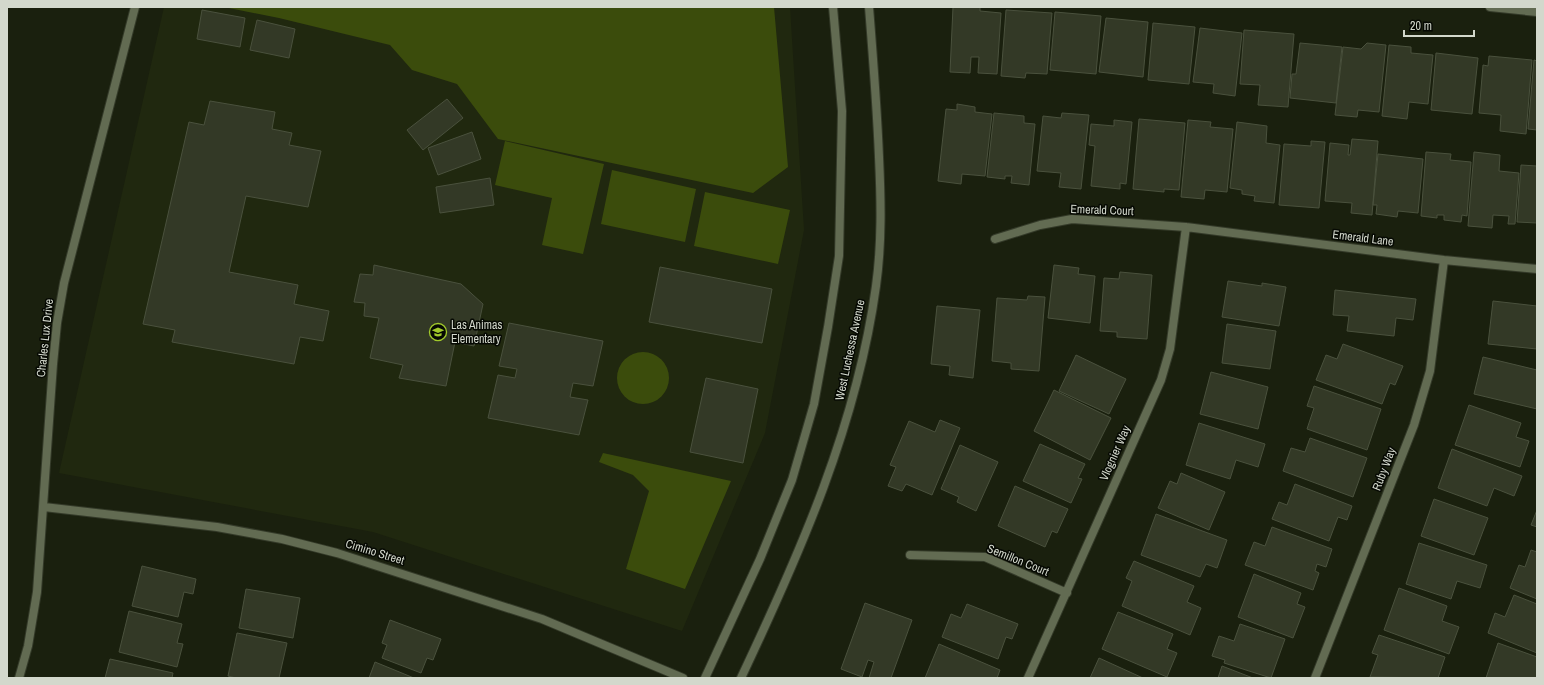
<svg xmlns="http://www.w3.org/2000/svg" width="1544" height="685" font-family="'Archivo Narrow',sans-serif">
	<rect width="100%" height="100%" fill="#1a200e"/>
	<!-- built -->
	<path fill="#20280f" d="M164 7H790L804 230 765 433 682 631 373 532 59 473Z"/>
	<!-- green -->
	<path fill="#3b4c0c" d="M224 7H774L788 167 753 193 498 139 457 84 412 70 390 45 279 18Z
		M505 141 604 164 583 254 542 245 552 198 495 185Z
		M612 170 696 189 685 242 601 224Z
		M705 192 790 210 778 264 694 246Z
		M617 378a26 26 0 1 1 52 0a26 26 0 1 1-52 0Z
		M603 453 731 481 685 589 626 569 649 491 633 475 599 462Z"/>
	<!-- building -->
	<path fill="#333926" stroke="#4a513d" d="M953 7H980V11L1001 13 997 74 978 73 979 57H971L970 73 950 72Z
		M202 10 245 18 240 47 197 39Z
		M1006 10 1052 13 1047 74 1026 73 1025 78 1001 76Z
		M1055 12 1101 16 1096 74 1050 70Z
		M1106 18 1148 22 1143 77 1099 72Z
		M257 20 295 29 289 58 250 50Z
		M1153 23 1195 27 1189 84 1148 80Z
		M1200 28 1242 33 1235 96 1213 93 1214 84 1193 82Z
		M1244 30 1294 34 1288 107 1258 105 1260 85 1240 84Z
		M1300 43 1342 47 1336 103 1290 98 1292 74H1296Z
		M1367 43 1386 45 1379 112 1358 110 1357 117 1335 115 1343 47 1361 49Z
		M1389 45 1411 47V53L1433 55 1428 104 1409 102 1407 119 1382 116Z
		M1436 53 1478 58 1472 114 1431 110Z
		M1489 56 1532 60 1526 134 1500 131 1501 115 1479 113 1483 65 1488 66Z
		M1534 60 1537 61V130L1528 129Z
		M447 99 463 118 423 150 407 130Z
		M210 101 275 112 272 129 292 133 289 145 321 151 308 207 246 196 229 272 298 285 294 304 329 311 323 341 300 337 294 364 172 342 175 330 143 324 189 122 204 125Z
		M957 104 975 107V112L992 114 985 176 962 174 961 184 938 181 946 109 957 110Z
		M994 113 1024 116V123L1035 124 1029 185 1011 183 1012 176H1005V179L987 177Z
		M1062 113 1089 115 1081 189 1059 187 1061 173 1037 171 1043 116 1061 118Z
		M1139 119 1185 123 1179 190 1164 189V192L1133 189Z
		M1114 120 1132 122 1126 184 1120 183V189L1091 186 1095 146 1089 145 1091 124 1114 126Z
		M1188 120 1211 122 1210 127 1233 129 1227 192 1205 190 1204 199 1181 197Z
		M1237 122 1267 126 1266 143 1280 145 1274 203 1254 201 1255 196 1242 194V190L1230 188Z
		M472 132 481 159 438 175 428 148Z
		M1352 139 1378 141 1372 215 1351 213 1352 203 1325 201 1330 143 1349 145 1348 155H1350Z
		M1311 141 1325 142 1319 208 1279 205 1284 144 1311 146Z
		M1426 152 1451 154 1450 160 1471 162 1467 216 1462 215 1461 222 1444 220V215H1437V218L1421 216Z
		M1474 152 1500 155 1499 171 1519 173 1515 224H1508L1509 216 1493 215 1492 228 1468 226Z
		M1378 154 1423 159 1418 213 1398 211 1397 217 1376 214 1377 205H1373Z
		M1521 165 1537 166V223L1517 222Z
		M490 178 494 205 440 213 436 187Z
		M374 265 461 284 483 304 474 346 455 342 446 386 399 378 403 365 370 358 379 318 364 316 365 303 354 302 360 274 373 275Z
		M1054 265 1079 268 1078 274 1095 276 1090 323 1048 318Z
		M660 267 772 289 762 343 649 322Z
		M1120 272 1152 275 1147 339 1117 337V332L1100 331 1104 278 1119 279Z
		M1228 281 1262 286V283L1286 287 1279 326 1222 317Z
		M1335 290 1416 299 1413 320 1396 318 1394 336 1347 331 1349 316 1333 315Z
		M1028 296 1045 297 1039 371 1011 369V363L992 361 997 298 1027 300Z
		M1493 301 1537 306V349L1488 344Z
		M937 306 980 310 973 378 949 375 950 366 931 364Z
		M509 323 603 341 593 386 573 383 570 397 588 400 579 435 488 418 498 375 515 378 517 369 499 366Z
		M1227 324 1276 331 1270 369 1222 363Z
		M1343 344 1403 366 1395 385 1390 383 1382 404 1316 380 1326 355 1337 359Z
		M1076 355 1126 379 1109 414 1059 391Z
		M1483 357 1537 370V409L1474 394Z
		M1211 372 1268 387 1258 429 1200 414Z
		M706 378 758 389 743 463 690 452Z
		M1314 386 1381 409 1367 450 1307 429 1314 408 1307 406Z
		M1054 390 1111 418 1090 460 1034 431Z
		M1469 405 1521 423 1516 437 1529 441 1520 467 1455 445Z
		M940 420 960 428 932 495 906 484 902 491 888 486 896 467 890 465 909 421 935 432Z
		M1199 423 1265 444 1258 467 1236 460 1230 479 1186 465Z
		M1310 438 1367 458 1353 497 1283 471 1291 448 1305 452Z
		M1040 444 1085 464 1078 478 1082 479 1071 503 1023 481Z
		M960 445 998 462 976 511 957 502 959 497 941 489Z
		M1452 449 1522 476 1514 496 1494 488 1487 506 1438 488Z
		M1181 473 1225 492 1209 530 1158 508 1170 481 1177 484Z
		M1295 484 1352 506 1347 520 1338 517 1329 541 1272 519 1279 502 1287 505Z
		M1015 486 1068 509 1057 533 1052 531 1045 547 998 526Z
		M1434 499 1488 518 1474 555 1421 536Z
		M1537 510V527L1531 525Z
		M1156 514 1227 540 1217 568 1206 564 1200 577 1141 555Z
		M1272 527 1332 549 1326 567 1317 564 1315 571 1319 573 1313 590 1245 565 1254 542 1265 546Z
		M1419 543 1487 565 1480 588 1457 581 1451 599 1406 584Z
		M1531 550 1537 552V599L1510 588 1519 565 1525 567Z
		M1134 561 1194 586 1187 602 1201 608 1190 635 1122 606 1132 581 1126 578Z
		M142 566 196 579 193 594 184 592 178 617 132 606Z
		M1254 574 1301 593 1297 604 1305 607 1293 638 1238 617Z
		M1399 588 1447 606 1442 621 1459 627 1449 654 1384 630Z
		M246 589 300 598 293 638 239 628Z
		M1514 595 1537 604V653L1488 633 1495 613 1505 617Z
		M865 603 912 620 891 678H869L874 662 868 660 862 677 841 669Z
		M967 604 1018 624 1012 639 1006 637 998 659 942 637 951 614 961 618Z
		M129 611 182 624 177 643 183 644 177 667 119 652Z
		M1118 612 1173 634 1167 649 1177 653 1167 677 1102 649Z
		M390 620 441 639 433 660 427 658 421 673 382 658 387 645 382 643Z
		M1240 624 1285 639 1271 678 1224 663 1225 660 1212 656 1219 636 1234 641Z
		M237 633 287 643 279 678H236L228 676Z
		M1379 635 1445 657 1438 678 1370 677 1378 655 1372 653Z
		M1498 643 1537 657V678H1486Z
		M939 644 1000 670 997 678H925Z
		M1099 658 1143 678H1090Z
		M110 659 173 673 172 678H105Z
		M375 662 414 678H369Z
		M1222 666 1253 678H1218Z"/>
	<g fill="none" stroke-linecap="round" stroke-linejoin="round">
		<!-- minor casing -->
		<g stroke="#343a29" stroke-width="10">
			<path id="minor" d="M1490 7 1537 12
				M995 239 1040 225 1072 219 1186 227 1444 260 1537 269
				M44 507 217 527 282 539 337 553 542 619 683 678
				M910 555 985 557 1067 593
				M19 678 28 646 37 592 53 364 57 323 64 283 135 7
				M1028 678 1161 380 1170 349 1186 227
				M1315 678 1414 425 1430 371 1444 260"/>
		</g>
		<!-- tertiary casing -->
		<g stroke="#343a29" stroke-width="10">
			<path id="tertiary" d="M705 678 760 559 792 480 814 404 828 327 839 256 842 111 833 7
				M741 678C800 553 857 425 876 286 882 243 881 200 879 157 877 107 873 57 869 7"/>
		</g>
		<!-- minor -->
		<use href="#minor" stroke="#626b52" stroke-width="8"/>
		<!-- tertiary -->
		<use href="#tertiary" stroke="#626b52" stroke-width="8"/>
	</g>
	<!-- icons -->
	<defs>
		<g id="school-ring" transform="scale(0.9)"><circle r="9.5" fill="#060903" stroke="#a1c92b" stroke-width="1.5"/><path d="M0-5L7-2L0 1L-7-2ZM-4 1L0 2.5L4 1V4Q0 6-4 4Z" fill="#a1c92b"/></g>
	</defs>
	<g fill-rule="evenodd">
		<use href="#school-ring" x="438" y="332"/>
	</g>
	<g text-anchor="middle" stroke-width="3" stroke-linejoin="round" paint-order="stroke">
		<!-- street labels -->
		<g font-size="12" fill="#d3d8cc" stroke="#060903">
			<text transform="translate(1102 210) rotate(2)" y="4">Emerald Court</text>
			<text transform="translate(1363 238) rotate(7)" y="4">Emerald Lane</text>
			<text transform="translate(45 338) rotate(-84)" y="4">Charles Lux Drive</text>
			<text transform="translate(850 350) rotate(-78)" y="4">West Luchessa Avenue</text>
			<text transform="translate(1115 453) rotate(-66)" y="4">Vlognier Way</text>
			<text transform="translate(1384 469) rotate(-69)" y="4">Ruby Way</text>
			<text transform="translate(375 552) rotate(17)" y="4">Cimino Street</text>
			<text transform="translate(1018 560) rotate(22)" y="4">Semillon Court</text>
		</g>
		<!-- poi labels -->
		<g font-size="12" fill="#d3d8cc" stroke="#060903" text-anchor="start">
			<text x="451" y="329">Las Animas<tspan x="451" dy="14">Elementary</tspan></text>
		</g>
	</g>
	<!-- border -->
	<rect width="1544" height="685" fill="none" stroke="#d3d8cc" stroke-width="16"/>
	<!-- scale -->
	<path d="M1404 30v6h70v-6" fill="none" stroke="#d3d8cc" stroke-width="2"/>
	<text x="1410" y="30" font-size="12" fill="#d3d8cc" stroke="#060903" stroke-width="3" paint-order="stroke">20 m</text>
</svg>
